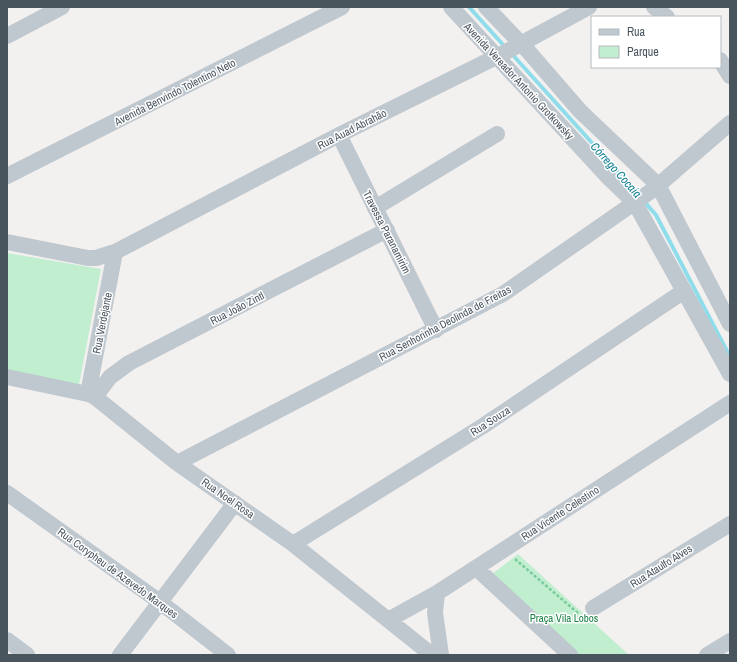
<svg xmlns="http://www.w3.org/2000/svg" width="737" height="662" font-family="'Archivo Narrow',sans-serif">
	<rect width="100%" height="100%" fill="#f3f0f0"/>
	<!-- green -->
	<path fill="#c0eecf" d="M7 253 101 269 78 390 7 374Z
		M518 554 629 655H578L492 574Z"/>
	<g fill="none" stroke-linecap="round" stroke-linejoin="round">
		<!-- stream -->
		<path stroke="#8fddea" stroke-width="4" d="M469 7 506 48
			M511 53 639 195
			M643 200 656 215 730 357"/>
		<!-- path -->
		<path stroke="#79cb9d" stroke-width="2.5" stroke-dasharray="3 2" stroke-linecap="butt" d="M515 559 579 614"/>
		<!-- minor -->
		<path stroke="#bfc8ce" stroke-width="16" d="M451 7 609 178 635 203 730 374
			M486 7 528 51 580 111 658 185 730 324
			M654 7 667 17
			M7 36 62 7
			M720 60 730 76
			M339 135 436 330
			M7 176 342 7
			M375 208 497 134
			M7 242 88 258H96L115 252 339 135 496 57 589 7
			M7 377 88 394 95 397 177 463 293 544 432 655
			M88 394 115 252
			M95 397 110 377 129 363 387 230
			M177 463 503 294 654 189 730 123
			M7 493 160 602 228 655
			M293 544 483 426 684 291
			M476 568 570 655
			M437 593 435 613 441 655
			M593 608 730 524
			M388 620 437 593 730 403
			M7 640 27 655
			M120 655 235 503
			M707 655 730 641"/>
	</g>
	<g text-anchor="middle" stroke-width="3" stroke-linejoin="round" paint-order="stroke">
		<!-- street labels -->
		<g font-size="11" fill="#49555d" stroke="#fff">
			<text transform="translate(519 81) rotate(47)" y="4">Avenida Vereador Antonio Grotkowsky</text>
			<text transform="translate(175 92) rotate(-27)" y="4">Avenida Benvindo Tolentino Neto</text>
			<text transform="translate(352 129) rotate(-27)" y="4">Rua Auad Abrahão</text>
			<text transform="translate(387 232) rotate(63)" y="4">Travessa Paranamirim</text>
			<text transform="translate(237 308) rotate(-27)" y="4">Rua João Zintl</text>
			<text transform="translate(102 323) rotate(-79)" y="4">Rua Verdejante</text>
			<text transform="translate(445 323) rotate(-28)" y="4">Rua Senhorinha Deolinda de Freitas</text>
			<text transform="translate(490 421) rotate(-33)" y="4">Rua Souza</text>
			<text transform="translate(228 498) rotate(35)" y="4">Rua Noel Rosa</text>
			<text transform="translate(560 513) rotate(-33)" y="4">Rua Vicente Celestino</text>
			<text transform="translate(661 566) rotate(-32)" y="4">Rua Ataulfo Alves</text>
			<text transform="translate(118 573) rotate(36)" y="4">Rua Corypheu de Azevedo Marques</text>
		</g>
		<!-- park labels -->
		<g font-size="11" fill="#1a7e45" stroke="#fff">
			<text x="564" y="622">Praça Vila Lobos</text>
		</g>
		<!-- water labels -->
		<g font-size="12" font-style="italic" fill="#107f91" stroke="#fff">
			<text transform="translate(616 170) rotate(48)" y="4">Córrego Cocaia</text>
		</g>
	</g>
	<!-- border -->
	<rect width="737" height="662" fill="none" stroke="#49555d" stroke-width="16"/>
	<!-- legend -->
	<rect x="591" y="16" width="130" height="52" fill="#ffffff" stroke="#b6bbbe"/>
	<rect x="599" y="29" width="20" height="6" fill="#bfc8ce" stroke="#b6bbbe"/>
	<text x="627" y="36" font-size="12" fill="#49555d">Rua</text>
	<rect x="599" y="46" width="20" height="12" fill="#c0eecf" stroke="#b6bbbe"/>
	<text x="627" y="56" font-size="12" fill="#49555d">Parque</text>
</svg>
